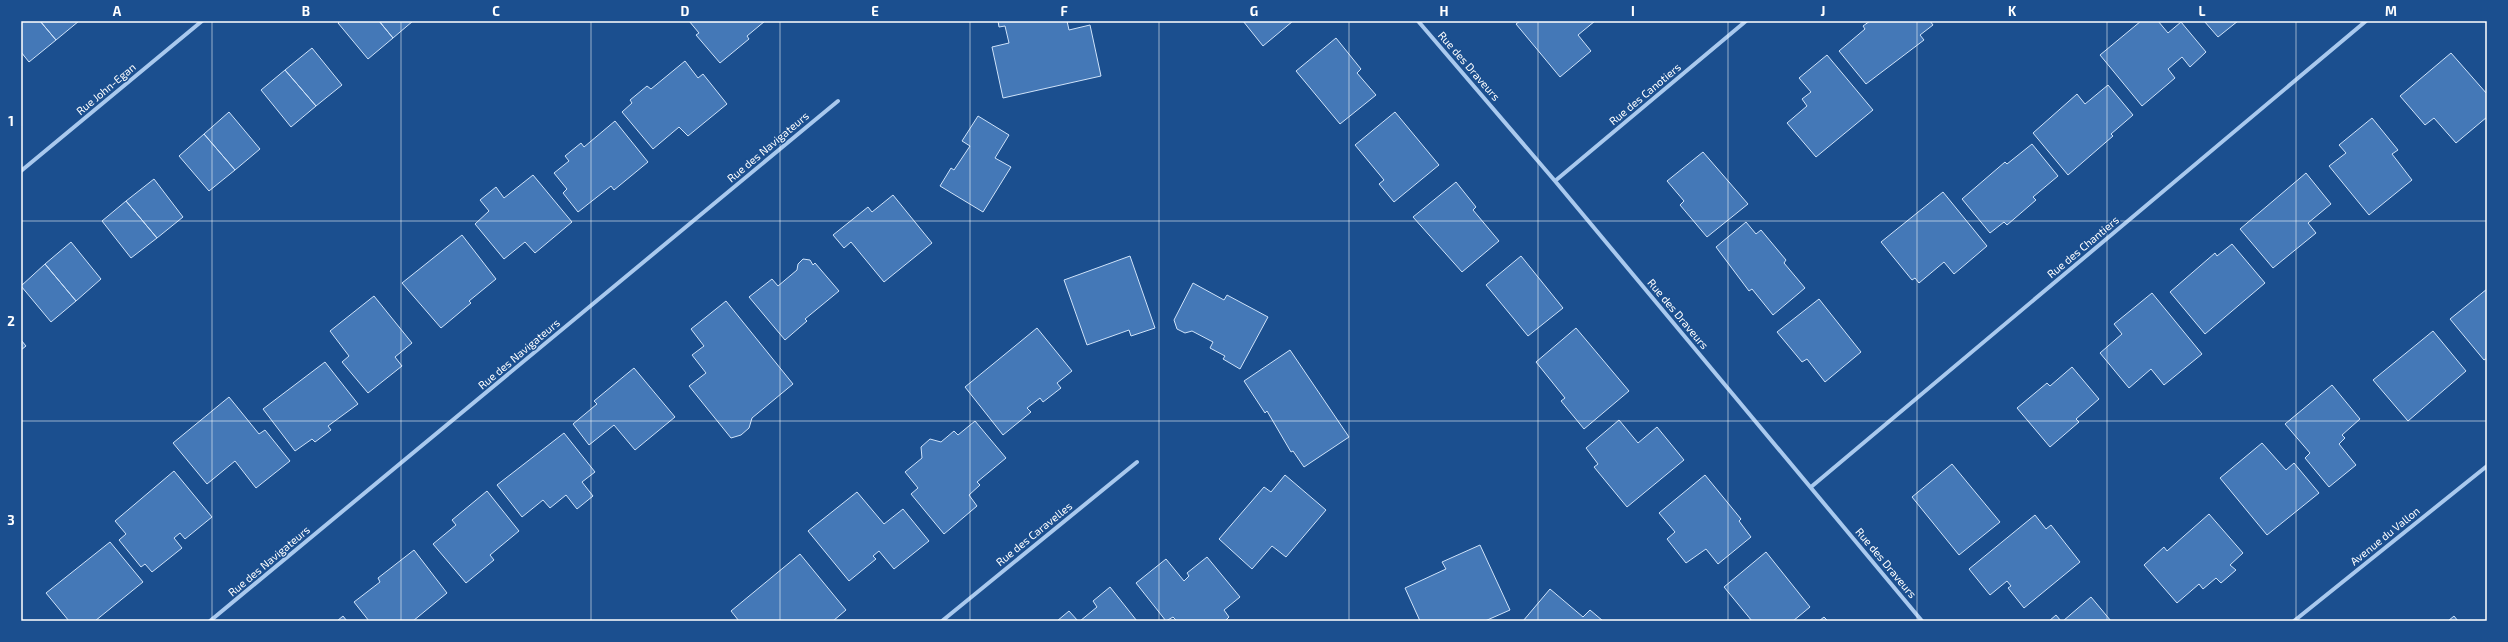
<svg xmlns="http://www.w3.org/2000/svg" width="2508" height="642" font-family="'Exo 2',sans-serif">
	<rect width="100%" height="100%" fill="#1b4f8f"/>
	<!-- building -->
	<path fill="#4478b7" stroke="#cfe3fa" d="M21 21H40L56 40 29 62 21 52Z
		M40 21H79L56 40Z
		M340 21H379L393 38 368 59 338 23Z
		M379 21H413L393 38Z
		M689 21H765L747 36 749 39 720 63 696 35 699 33Z
		M998 21H1067L1069 30 1090 25 1101 76 1003 98 992 47 1009 43 1005 26 999 27Z
		M1243 21H1293L1263 46Z
		M1520 21H1595L1578 35 1591 51 1560 77 1516 24Z
		M1870 21H1930L1933 25 1920 35 1924 40 1866 84 1839 51 1865 29 1863 26Z
		M2141 21H2158L2168 33 2181 22 2206 52 2190 67 2182 57 2168 69 2175 78 2142 106 2100 55Z
		M2204 21H2238L2218 37Z
		M1336 38 1361 69 1357 73 1376 95 1340 124 1296 71Z
		M312 48 342 85 316 106 285 70Z
		M2451 53 2487 94V117L2456 143 2434 118 2425 125 2400 96Z
		M1827 55 1873 110 1816 157 1787 123 1807 106 1802 99 1811 92 1799 78Z
		M685 61 698 78 703 74 727 104 688 136 679 127 653 149 622 112 632 103 630 100 647 86 651 89Z
		M285 70 316 106 291 127 261 90Z
		M2108 85 2133 115 2111 134 2113 136 2068 175 2033 133 2077 94 2085 104Z
		M229 112 260 149 235 170 204 134Z
		M1395 112 1439 165 1394 202 1379 184 1384 180 1355 145Z
		M978 116 1009 135 995 158 1011 167 983 212 940 186 951 168 954 170 970 146 962 141Z
		M2372 118 2398 150 2392 154 2412 180 2369 215 2329 166 2346 153 2339 145Z
		M615 121 648 162 614 190 611 186 578 212 563 193 567 189 554 173 569 161 565 156 581 143 584 147Z
		M204 134 235 170 209 191 179 156Z
		M2032 144 2058 176 2033 197 2036 200 2007 225 2004 222 1990 233 1962 199 2005 162 2007 164Z
		M1703 152 1748 204 1707 237 1680 205 1684 201 1667 181Z
		M2306 173 2331 204 2308 223 2316 233 2273 268 2240 229Z
		M533 175 572 222 535 253 525 242 504 259 475 224 489 211 480 200 496 187 504 198Z
		M154 179 183 217 157 238 126 201Z
		M1456 182 1476 207 1473 210 1499 241 1462 272 1413 217Z
		M1943 192 1987 246 1954 274 1944 262 1919 283 1915 278 1912 280 1881 242Z
		M893 195 932 243 884 282 851 242 844 248 833 235 868 207 872 212Z
		M126 201 157 238 131 258 102 221Z
		M1746 222 1756 234 1761 230 1786 260 1784 263 1805 288 1773 315 1752 289 1749 291 1716 247Z
		M462 235 496 279 469 301 471 303 441 328 402 283Z
		M71 242 101 279 76 301 45 264Z
		M2232 244 2265 283 2205 334 2170 292 2215 253 2217 256Z
		M1130 256 1155 328 1131 336 1129 330 1087 345 1064 280Z
		M1521 256 1563 308 1528 336 1486 285Z
		M803 259 810 260 813 265 815 263 839 291 805 319 807 321 785 340 749 297 772 279 778 286 797 270 798 264Z
		M45 264 76 301 51 322 21 286Z
		M1193 283 1224 300 1227 295 1268 317 1240 369 1223 359 1225 356 1210 348 1213 342 1192 331 1185 333 1177 329 1174 320Z
		M2487 289V358L2484 360 2450 319Z
		M2152 293 2202 354 2164 385 2151 369 2129 388 2100 353 2122 334 2114 324Z
		M374 296 412 343 395 357 402 366 368 393 342 362 349 356 330 331Z
		M1819 299 1861 352 1825 382 1807 359 1802 362 1777 332Z
		M726 301 793 384 752 418 749 428 741 435 731 438 689 386 706 373 692 355 704 346 691 329Z
		M1037 328 1072 371 1057 383 1061 388 1043 402 1040 398 1027 408 1031 412 1003 435 965 387Z
		M1576 328 1629 391 1584 429 1561 401 1565 398 1536 362Z
		M2433 331 2466 371 2408 421 2373 380Z
		M21 340 26 346 21 350Z
		M1290 350 1349 437 1304 467 1293 451 1291 452 1267 411 1265 413 1244 381Z
		M325 362 358 404 328 426 331 430 315 442 312 439 295 451 263 409Z
		M2072 367 2099 399 2076 419 2079 422 2050 447 2017 408 2047 383 2050 386Z
		M634 368 675 417 635 450 614 425 589 445 573 424 597 404 594 401Z
		M2332 385 2360 419 2342 435 2345 438 2339 444 2356 465 2329 487 2305 458 2310 453 2285 424Z
		M229 397 259 434 265 430 290 461 256 488 235 461 207 484 173 443Z
		M1619 420 1638 443 1657 427 1684 460 1627 507 1594 467 1598 464 1586 448Z
		M975 421 1006 458 977 482 980 485 969 495 977 506 944 534 911 494 918 488 905 472 922 458 921 447 930 439 941 442 954 431 958 435Z
		M564 433 595 472 582 482 593 496 577 509 566 495 550 508 543 500 522 517 497 485Z
		M2262 443 2286 470 2294 463 2319 493 2267 535 2220 478Z
		M1952 464 2000 522 1959 555 1912 497Z
		M174 471 212 517 185 539 180 533 174 538 182 548 152 572 145 564 141 567 119 540 126 534 115 521Z
		M1285 475 1326 510 1286 557 1272 546 1252 569 1219 539 1264 487 1271 492Z
		M1705 475 1741 519 1739 521 1751 537 1718 564 1706 549 1686 563 1667 539 1675 532 1659 513Z
		M487 491 519 531 490 555 494 560 466 583 433 544 456 525 452 520Z
		M857 492 884 524 903 509 929 541 894 569 879 551 873 556 876 559 849 581 808 531Z
		M2209 514 2243 553 2230 565 2236 570 2221 583 2216 578 2203 589 2199 584 2177 603 2144 565 2164 547 2167 551Z
		M2035 515 2046 529 2051 525 2080 562 2024 608 2008 588 2011 586 2007 581 1990 595 1969 569Z
		M110 542 143 582 95 621H69L46 593Z
		M1480 545 1510 610 1485 621H1420L1405 588 1446 569 1442 562Z
		M414 550 447 593 413 621H369L354 602 380 582 378 578Z
		M1766 552 1810 607 1793 621H1752L1724 587Z
		M800 554 846 610 833 621H739L731 611Z
		M1207 557 1240 597 1224 610 1229 617 1225 621H1177L1173 617 1166 621 1136 583 1166 559 1184 581 1189 576 1187 573Z
		M1110 587 1137 621H1080L1097 607 1093 601Z
		M1550 589 1583 617 1590 610 1603 621H1523Z
		M2091 597 2111 621H2063Z
		M1069 611 1078 621H1057Z
		M2056 615 2061 621H2049Z
		M343 616 347 621H337Z
		M2454 616 2458 621H2448Z
		M1824 617 1828 621H1819Z"/>
	<g fill="none" stroke-linecap="round" stroke-linejoin="round">
		<!-- minor -->
		<path stroke="#a9c9ee" stroke-width="4" d="M1418 21 1555 181 1922 621
			M21 171 202 21
			M1555 181 1746 21
			M1811 487 2366 21
			M210 621 838 101
			M942 621 1137 462
			M2294 621 2487 466"/>
	</g>
	<!-- grid -->
	<path fill="none" stroke="#fff" stroke-width="1" stroke-opacity="0.55" d="M212 21V621M401 21V621M591 21V621M780 21V621M970 21V621M1159 21V621M1349 21V621M1538 21V621M1728 21V621M1917 21V621M2107 21V621M2296 21V621M21 221H2487M21 421H2487"/>
	<g text-anchor="middle" stroke-width="3" stroke-linejoin="round" paint-order="stroke">
		<!-- street labels -->
		<g font-size="11" fill="#fff" stroke="#1b4f8f">
			<text transform="translate(1469 66) rotate(49)" y="4">Rue des Draveurs</text>
			<text transform="translate(106 89) rotate(-40)" y="4">Rue John-Egan</text>
			<text transform="translate(1645 94) rotate(-40)" y="4">Rue des Canotiers</text>
			<text transform="translate(768 147) rotate(-40)" y="4">Rue des Navigateurs</text>
			<text transform="translate(2083 247) rotate(-40)" y="4">Rue des Chantiers</text>
			<text transform="translate(1678 314) rotate(50)" y="4">Rue des Draveurs</text>
			<text transform="translate(519 354) rotate(-40)" y="4">Rue des Navigateurs</text>
			<text transform="translate(1034 534) rotate(-39)" y="4">Rue des Caravelles</text>
			<text transform="translate(2385 536) rotate(-39)" y="4">Avenue du Vallon</text>
			<text transform="translate(269 561) rotate(-40)" y="4">Rue des Navigateurs</text>
			<text transform="translate(1886 563) rotate(50)" y="4">Rue des Draveurs</text>
		</g>
	</g>
	<!-- border -->
	<rect width="2508" height="642" fill="none" stroke="#1b4f8f" stroke-width="44"/>
	<rect x="22" y="22" width="2464" height="598" fill="none" stroke="#fff" stroke-width="1.5"/>
	<g font-size="13" text-anchor="middle" font-weight="bold" fill="#fff">
		<text x="117" y="16">A</text>
		<text x="306" y="16">B</text>
		<text x="496" y="16">C</text>
		<text x="685" y="16">D</text>
		<text x="875" y="16">E</text>
		<text x="1064" y="16">F</text>
		<text x="1254" y="16">G</text>
		<text x="1444" y="16">H</text>
		<text x="1633" y="16">I</text>
		<text x="1823" y="16">J</text>
		<text x="2012" y="16">K</text>
		<text x="2202" y="16">L</text>
		<text x="2391" y="16">M</text>
		<text x="11" y="126">1</text>
		<text x="11" y="326">2</text>
		<text x="11" y="525">3</text>
	</g>
</svg>
